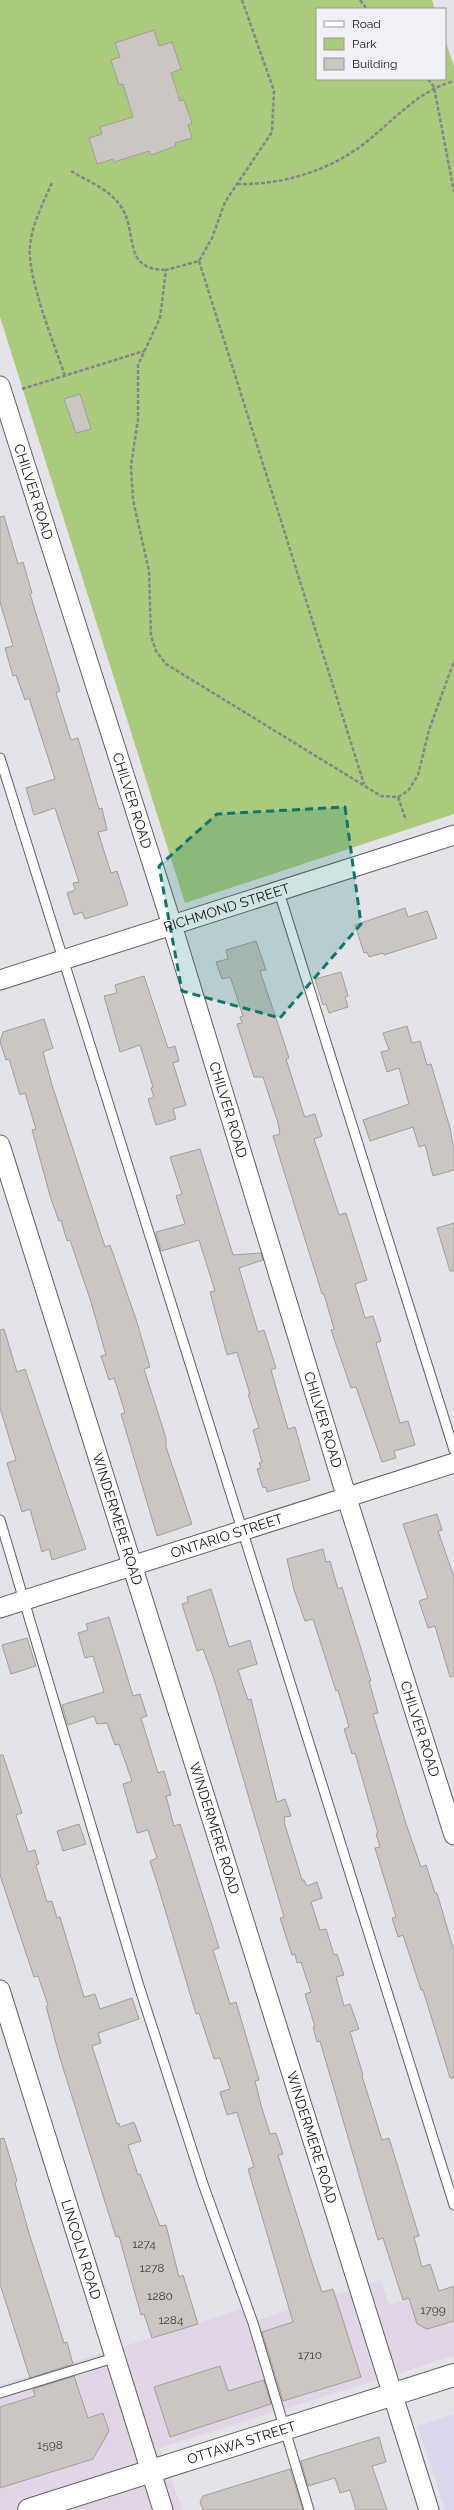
<svg xmlns="http://www.w3.org/2000/svg" width="454" height="2510" font-family="Raleway,sans-serif">
	<rect width="100%" height="100%" fill="#e3e3e9"/>
	<!-- commercial -->
	<path fill="#e2d5e8" d="M381 2280 389 2305 454 2287V2356L159 2448 183 2510H0V2385L252 2306 255 2321Z"/>
	<!-- education -->
	<path fill="#dbd7ec" d="M454 2414V2510H445L418 2426Z"/>
	<!-- green -->
	<path fill="#aaca7d" d="M0 0H432L435 9H317V79H445V39L454 67V814L185 903 0 317Z"/>
	<!-- building -->
	<path fill="#cbc6c2" stroke="#a29d9a" d="M154 30 159 46 172 42 181 69 171 73 180 101 184 100 192 123 188 125 192 138 175 143 176 146 151 155 149 151 114 162 113 159 97 164 89 138 102 134 100 127 133 117 123 84 119 85 111 60 120 57 115 43Z
		M80 394 91 429 76 433 64 399Z
		M4 516 18 564 23 562 32 593 30 594 60 691 56 693 71 740 78 738 99 809 102 808 107 830 98 832 111 873 117 871 128 905 85 919 82 912 74 915 67 893 75 890 73 883 79 882 55 808 34 815 26 788 55 779 29 698 25 700 16 675 13 676 5 648 13 646 0 602V517Z
		M405 908 408 917 427 911 437 938 384 955 383 953 369 957 367 952 364 953 355 925Z
		M256 941 266 970 260 971 283 1039 289 1058 286 1059 304 1115 305 1117 315 1114 322 1136 314 1139 339 1215 346 1213 367 1280 355 1284 365 1318 373 1316 381 1341 376 1343 400 1423 408 1421 415 1445 394 1451 396 1458 382 1462 356 1387 351 1388 331 1330 334 1329 324 1294H322L273 1136 280 1134 278 1123 263 1077H254L237 1024 242 1023 240 1017 243 1016 231 979 230 977 222 979 216 962 228 959 226 950Z
		M341 972 348 996 345 997 348 1007 329 1013 326 1004 323 1005 315 979Z
		M144 976 168 1048 175 1046 179 1061 173 1063 186 1105 173 1109 176 1119 156 1125 148 1099 154 1097 151 1088 153 1087 140 1045 120 1052 104 996 117 993 115 985Z
		M44 1019 53 1048 43 1052 52 1085 105 1247 110 1245 136 1319 150 1367 144 1369 166 1438V1447L192 1524 157 1536 121 1414 125 1413 119 1393 114 1378 109 1380 101 1356 106 1355 91 1302 70 1240 67 1241 61 1220 59 1221 51 1199 32 1130 36 1129 25 1093 20 1095 9 1059 6 1060 0 1042 3 1032Z
		M407 1026 412 1043 420 1041 427 1065 431 1064 450 1128 454 1149V1170L433 1176 425 1145 419 1147 413 1127 370 1141 363 1120 409 1104 399 1068 387 1072 381 1052 389 1050 383 1033Z
		M200 1149 233 1255 261 1253 263 1260 239 1268 258 1332 264 1330 276 1368 271 1370 288 1429 295 1427 310 1480 267 1492 266 1487 263 1488 257 1469 261 1468 259 1463 262 1462 253 1430 259 1428 248 1394H250L237 1352 227 1355 210 1292 215 1291 199 1240 161 1251 156 1232 185 1224 176 1196 182 1194 170 1157Z
		M454 1223V1271H450L437 1228Z
		M4 1329 17 1372 25 1369 86 1549 52 1560 49 1549 42 1552 30 1509 22 1512 7 1463 16 1460 0 1408V1330Z
		M437 1514 442 1530 438 1531 454 1577V1676L450 1677 435 1626 428 1628 419 1601 428 1598 403 1524Z
		M323 1549 326 1562 330 1561 338 1589 342 1587 348 1607 371 1681H369L378 1713 373 1714 406 1824 421 1867 426 1865 435 1893H437L454 1951V2078H450L423 1990H421L403 1935 398 1937 392 1918 396 1917 375 1848 380 1847 376 1834 378 1833 355 1753 352 1754 344 1729 349 1727 338 1690 336 1691 313 1619 305 1621 294 1590 287 1559Z
		M211 1589 229 1647 250 1640 257 1664 238 1670 248 1700 251 1699 277 1802 285 1799 291 1816 284 1817 285 1825 302 1880H304L307 1886 317 1882 322 1898 311 1902 320 1930 326 1929 334 1955 337 1954 344 1975 336 1977 344 2006 350 2004 359 2029 350 2032 363 2075 362 2076 382 2140 389 2138 419 2236 414 2237 422 2267 430 2264 439 2291 454 2286V2321L427 2329 417 2324 409 2298 403 2300 383 2238 378 2240 320 2041 317 2042 313 2027H315L305 1994 311 1992 301 1962 297 1963 295 1954 292 1955 280 1918 284 1917 214 1679 203 1649 197 1651 182 1604 188 1602 187 1597Z
		M109 1617 133 1696 140 1694 147 1716 141 1718 158 1773 164 1771 171 1795 166 1796 174 1826 180 1824 212 1925 219 1948 213 1950 230 2004 236 2002 259 2080 255 2081 261 2105 270 2134 276 2133 283 2154 278 2155 312 2263 322 2292 333 2289 361 2377 283 2401 262 2332 293 2322 248 2169 254 2167 246 2141 237 2112 227 2115 220 2092 230 2089 220 2058 214 2059 199 2013 196 2014 158 1886 150 1861 157 1858 148 1830 137 1833 123 1784 132 1781 119 1744 115 1745 107 1723 97 1724 94 1716 68 1725 62 1705 104 1692 93 1656 85 1658 78 1633 88 1630 86 1624Z
		M27 1638 36 1666 11 1674 2 1645Z
		M0 1755H3L22 1813 16 1815 28 1852 35 1850 39 1864 36 1865 47 1902 52 1901 57 1918 60 1917 84 1997 95 1994 100 2009 132 1998 139 2019 98 2033 101 2043 92 2046 117 2124 119 2123 120 2127 134 2122 141 2141 128 2145 138 2175 140 2174 160 2226 166 2225 179 2277 183 2275 198 2324 152 2338 144 2314 141 2315 119 2236 116 2237 60 2058 46 2006 48 2005 38 1976 34 1977 0 1875Z
		M79 1824 86 1844 63 1851 57 1831Z
		M4 2138 17 2181 15 2183 29 2233 64 2343 67 2342 73 2364 30 2378 0 2284V2139Z
		M220 2366 228 2391 264 2380 271 2404 170 2437 154 2387Z
		M74 2376 88 2418 103 2413 109 2431 93 2459 0 2488V2407L35 2396 33 2389Z
		M379 2437 386 2462 372 2466 387 2510H356L350 2490 340 2493 335 2478 308 2486 301 2461Z
		M290 2469 303 2510H203L200 2502 203 2496Z"/>
	<g fill="none" stroke-linecap="round" stroke-linejoin="round">
		<!-- lane casing -->
		<g stroke="#606065" stroke-width="11">
			<path id="lane" d="M0 758 454 2205
				M279 892 454 1450
				M0 1520 138 1983 203 2184 253 2323 309 2510
				M0 2393 117 2357"/>
		</g>
		<!-- street casing -->
		<g stroke="#606065" stroke-width="21">
			<g id="street">
				<path id="s1" d="M0 386 172 925 350 1508 454 1835"/>
				<path id="s2" d="M0 980 454 835"/>
				<path id="s3" d="M0 1145 429 2510"/>
				<path id="s4" d="M0 1608 454 1463"/>
				<path id="s5" d="M0 1990 163 2510"/>
			</g>
		</g>
		<!-- secondary casing -->
		<g stroke="#606065" stroke-width="24">
			<g id="secondary">
				<path id="s6" d="M29 2510 454 2375"/>
			</g>
		</g>
		<!-- path -->
		<path stroke="#858589" stroke-width="2.5" stroke-dasharray="4 2" stroke-linecap="butt" d="M242 0 274 91 272 132 225 202 212 238 199 261 166 270 160 318 138 365V419L131 466 133 500 149 571 151 636 156 651 166 664 381 796 398 797 408 791 418 775 429 730 454 661
			M360 0 367 9
			M428 79 434 87 454 192
			M71 171C89 182 111 190 122 208 138 234 122 270 166 270
			M52 183C43 203 32 224 30 246 27 278 54 343 65 376
			M237 184C282 185 329 171 365 143 394 120 418 91 454 81
			M199 261 364 784
			M22 389 144 351
			M398 797 406 820"/>
		<!-- lane -->
		<use href="#lane" stroke="#fff" stroke-width="9"/>
		<!-- street -->
		<use href="#street" stroke="#fff" stroke-width="19"/>
		<!-- secondary -->
		<use href="#secondary" stroke="#fff" stroke-width="22"/>
	</g>
	<!-- marked area -->
	<path fill="#0f766e" fill-opacity="0.2" stroke="#0f766e" stroke-width="3" stroke-dasharray="8 5" stroke-linejoin="round" d="M345 807 361 924 280 1018 182 991 159 866 217 814Z"/>
	<g text-anchor="middle" stroke-width="3.5" stroke-linejoin="round" paint-order="stroke">
		<!-- number labels -->
		<g font-size="12" fill="#424041">
			<text x="144" y="2248">1274</text>
			<text x="152" y="2272">1278</text>
			<text x="160" y="2300">1280</text>
			<text x="433" y="2314">1799</text>
			<text x="171" y="2324">1284</text>
			<text x="310" y="2359">1710</text>
			<text x="50" y="2449">1598</text>
		</g>
		<!-- street labels -->
		<g font-size="14" fill="#141416" stroke="#f0f1f6">
			<text dy="5" stroke="none"><textPath href="#s1" startOffset="111">CHILVER ROAD</textPath></text>
			<text dy="5" stroke="none"><textPath href="#s1" startOffset="435">CHILVER ROAD</textPath></text>
			<text dy="5" stroke="none"><textPath href="#s2" startOffset="238">RICHMOND STREET</textPath></text>
			<text dy="5" stroke="none"><textPath href="#s1" startOffset="759">CHILVER ROAD</textPath></text>
			<text dy="5" stroke="none"><textPath href="#s1" startOffset="1083">CHILVER ROAD</textPath></text>
			<text dy="5" stroke="none"><textPath href="#s3" startOffset="392">WINDERMERE ROAD</textPath></text>
			<text dy="5" stroke="none"><textPath href="#s4" startOffset="238">ONTARIO STREET</textPath></text>
			<text dy="5" stroke="none"><textPath href="#s1" startOffset="1407">CHILVER ROAD</textPath></text>
			<text dy="5" stroke="none"><textPath href="#s3" startOffset="716">WINDERMERE ROAD</textPath></text>
			<text dy="5" stroke="none"><textPath href="#s3" startOffset="1040">WINDERMERE ROAD</textPath></text>
			<text dy="5" stroke="none"><textPath href="#s5" startOffset="272">LINCOLN ROAD</textPath></text>
			<text dy="5" stroke="none"><textPath href="#s6" startOffset="223">OTTAWA STREET</textPath></text>
		</g>
	</g>
	<!-- legend -->
	<rect x="316" y="8" width="130" height="72" fill="#f0f1f6" stroke="#98999c"/>
	<rect x="324" y="21" width="20" height="6" fill="#ffffff" stroke="#98999c"/>
	<text x="352" y="28" font-size="12" fill="#141416">Road</text>
	<rect x="324" y="38" width="20" height="12" fill="#aaca7d" stroke="#98999c"/>
	<text x="352" y="48" font-size="12" fill="#141416">Park</text>
	<rect x="324" y="58" width="20" height="12" fill="#cbc6c2" stroke="#98999c"/>
	<text x="352" y="68" font-size="12" fill="#141416">Building</text>
</svg>
